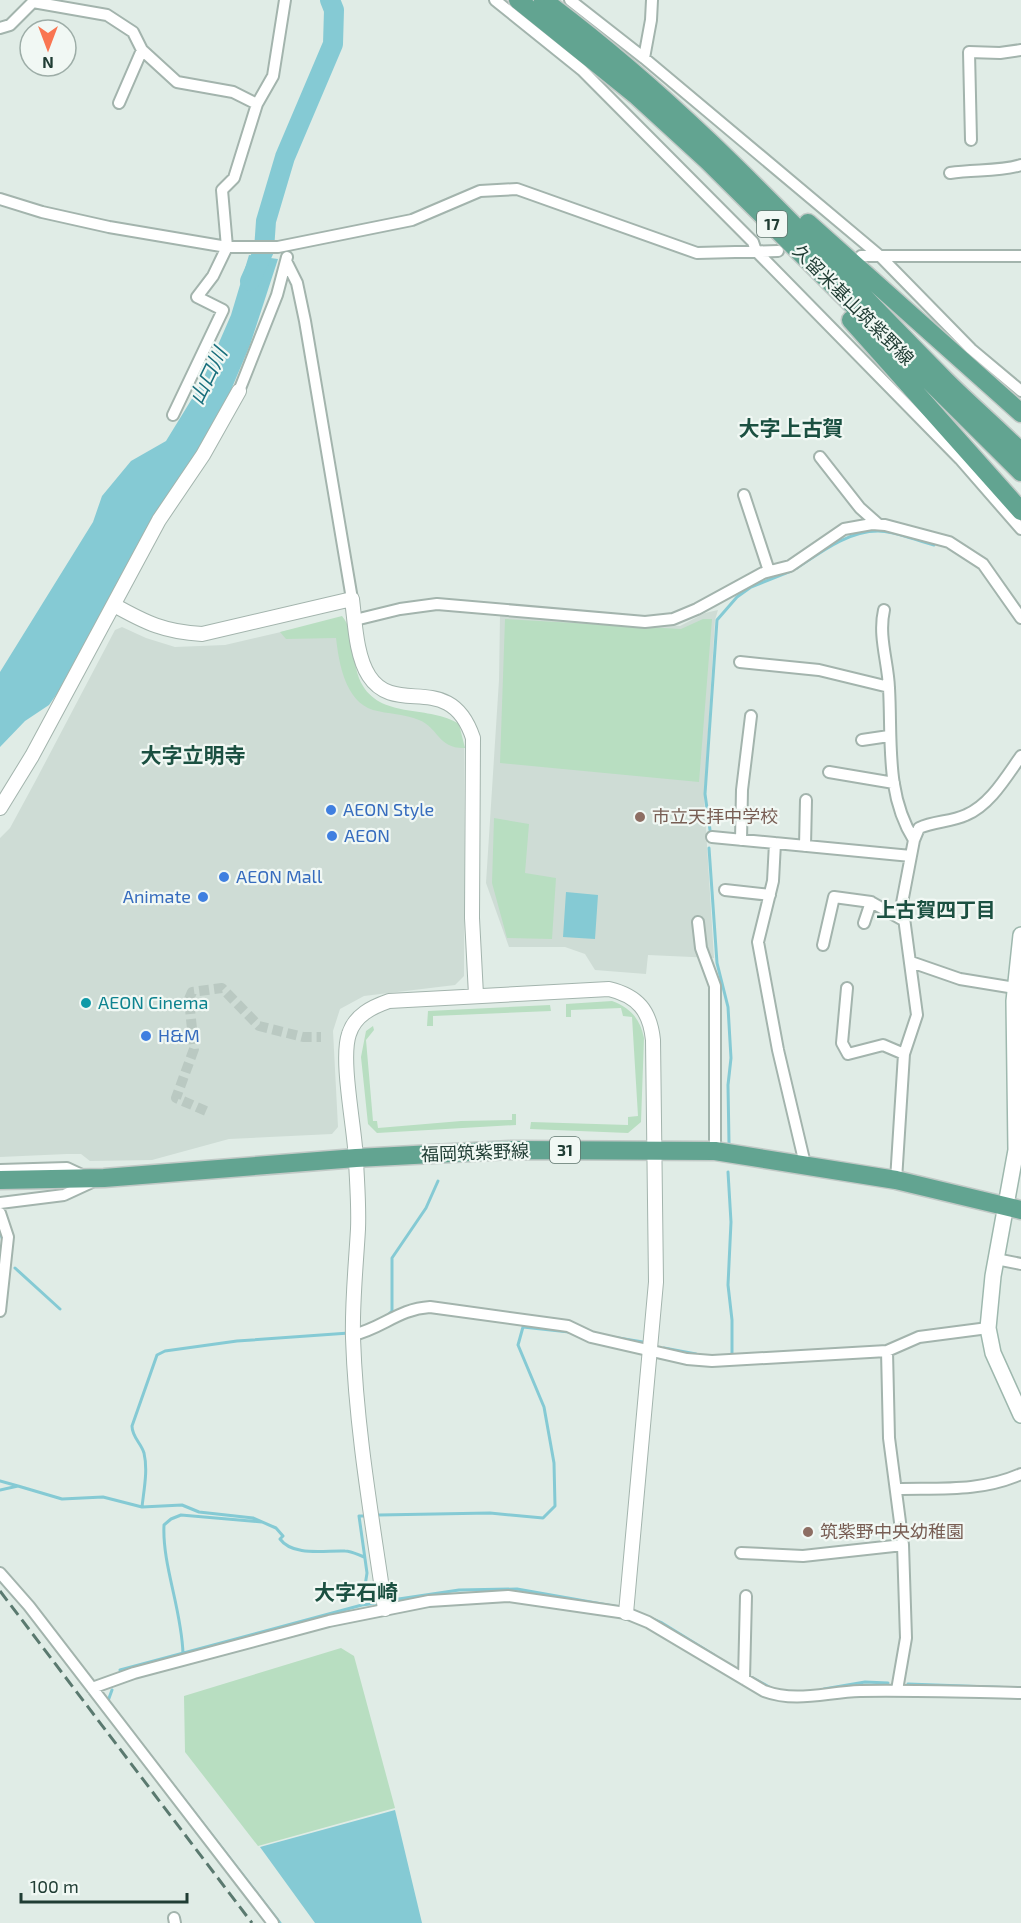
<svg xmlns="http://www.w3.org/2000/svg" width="1021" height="1923" font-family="'Exo 2','Noto Sans JP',sans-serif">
	<rect width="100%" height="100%" fill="#e0ece6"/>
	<!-- built -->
	<path fill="#cedcd5" d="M718 610 715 620 704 797 714 958 648 955 646 974 595 970 585 954 565 947H509L486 883 499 680 500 615 680 626 705 613Z
		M337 619 353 671 361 688 386 708 419 714 464 747V976L455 985 364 996 340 1009 333 1031 338 1127 332 1134 229 1139 152 1160 90 1161 81 1154H67L0 1157V838L10 828 36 780 115 630 122 627 146 638 175 647 225 645Z"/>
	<!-- green -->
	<path fill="#b8dec1" d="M342 616C357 634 350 665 363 686 383 719 430 705 459 724L465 748C438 749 439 728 419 720 405 714 388 714 373 710 345 701 339 663 336 638L286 639 280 632Z
		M505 619 681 629 703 619H712L699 782 500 763Z
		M494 818 529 824 525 873 556 878 552 939 507 938 492 883Z
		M612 1001C631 1008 640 1019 644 1038L641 1122 628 1133 530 1129 531 1122 628 1125V1117L638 1116 632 1017 623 1016 621 1008 571 1010V1017H566V1004Z
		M550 1005 551 1011 433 1016V1026H427L428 1011Z
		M373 1026 374 1030 366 1040 373 1121H377L378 1128 461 1121 512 1120V1114H516V1125L377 1133 368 1124 361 1057 366 1031Z
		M341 1648 354 1656 395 1808 258 1846 185 1752 184 1696Z"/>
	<!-- water -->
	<path fill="#85cad4" d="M249 255 278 259 250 345 223 409 196 455 169 492 76 667 49 705 25 721 0 747V672L93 522 102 496 131 461 166 441 201 384 231 315Z
		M566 892 598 895 595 939 563 937Z
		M395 1810 422 1923H315L260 1847Z"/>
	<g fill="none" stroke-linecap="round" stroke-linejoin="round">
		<!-- stream -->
		<path stroke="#85cad4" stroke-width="3" d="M797 568C821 552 848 531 878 531 896 531 917 541 934 545
			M710 830 705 794 717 620 737 597 751 587 791 571
			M709 848 717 963 728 1007 731 1058 728 1085 729 1143
			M728 1172 731 1222 728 1285 732 1320V1356
			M0 1232 4 1243
			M15 1268 60 1309
			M387 1316 392 1311V1258L426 1208 438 1181
			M612 1337 643 1342
			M664 1348 696 1354
			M0 1481 18 1486
			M0 1490 18 1486 62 1499 103 1497 142 1507 182 1505 199 1512 253 1518 276 1528 283 1536 280 1539C293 1557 326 1550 345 1551 352 1551 358 1555 364 1557
			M142 1507C144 1489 148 1470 144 1453 141 1443 132 1437 132 1426L157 1355 165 1351 237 1341 349 1333
			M379 1515 490 1513 543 1518 555 1506 554 1463 544 1407 518 1345 523 1327 569 1332
			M392 1600 459 1590 517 1589 619 1607
			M362 1605 377 1603
			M636 1612 662 1623 714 1655
			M183 1654C182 1610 162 1565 164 1525L171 1519 181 1515 262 1522
			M120 1670 362 1605 367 1573 359 1516H364
			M753 1678 771 1688
			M908 1684 1021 1688
			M824 1689 865 1682 888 1683
			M112 1690 108 1701 280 1923"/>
		<!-- river -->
		<path stroke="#85cad4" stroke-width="20" d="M250 281 264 250 266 221 285 157 333 44 334 10 330 0"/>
		<!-- minor-tunnel -->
		<path stroke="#bac9c2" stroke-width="10" stroke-dasharray="10 5" stroke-linecap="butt" d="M206 1111 176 1098 194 1049 189 999 192 992 222 988 259 1026 303 1037H321"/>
		<!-- minor casing -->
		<g stroke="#a3b4ad" stroke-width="14">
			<path id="minor" d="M495 0 582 70 753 242 756 251 960 459 1021 529
				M570 0 644 58 880 256 971 349 1021 391
				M0 28 10 25 33 2 107 15 133 32 142 50 177 82 233 92 257 104
				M644 58 651 20 652 0
				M119 103 142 50
				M971 140 969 52 1000 53 1021 50
				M950 173C974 169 999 172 1021 165
				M0 199 42 212 109 227 227 247H278L412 220 480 191 517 189 697 253 778 251
				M861 256H1021
				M286 261 297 283 305 321 352 599
				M239 391 277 295 287 257
				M173 415 223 310 197 297 213 276 227 247 222 190 234 178 257 104 273 76 285 0
				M820 457 860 508 878 524
				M744 495 769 571
				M884 610C878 636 888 662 889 688 892 740 885 794 914 840
				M355 620 400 609 437 604 645 622 673 619 697 609 763 573 790 566 844 529 872 524 885 525 949 542 983 564 1021 618
				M740 662 819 670 889 687
				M862 740 889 736
				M829 772 894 783
				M712 837 911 856
				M741 840 742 790 751 716
				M775 843 773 881 758 942 778 1050 805 1164
				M805 846 806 800
				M725 890 770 895
				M698 922 701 948 715 986V1151
				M864 923 871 902 903 920
				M823 945 834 897 871 902
				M911 962 960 979 1015 988
				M847 988 842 1043 848 1054 883 1045 904 1054
				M0 1170 67 1168 82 1175
				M896 1180 904 1054 917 1015 902 903 914 840 919 828C934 821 951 822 966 815 990 805 1006 777 1021 756
				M0 1203 64 1195 90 1183
				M0 1213 8 1237 0 1311
				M996 1259 1021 1264
				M353 1335C383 1328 398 1309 430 1307L568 1326 591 1337 687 1359 712 1361 887 1351 919 1337 988 1328
				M887 1351 889 1438 903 1545 906 1638 897 1690
				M897 1489C941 1488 980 1492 1021 1474
				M741 1553 803 1556 903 1545
				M0 1573 29 1606 273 1923
				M744 1679 746 1596
				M92 1688 134 1673 329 1621 429 1601 508 1596 626 1613 648 1622 764 1691C797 1703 826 1692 860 1691 913 1690 967 1692 1021 1693
				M174 1918 175 1923"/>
		</g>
		<!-- tertiary casing -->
		<g stroke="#a3b4ad" stroke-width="16">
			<path id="tertiary" d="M114 605C146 623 165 632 202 634L352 599C355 623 356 656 369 676 396 718 450 669 473 738L472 918 476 995
				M0 808 32 756 159 520 203 455 239 391
				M385 1609C372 1519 356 1429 353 1338 352 1302 356 1265 358 1229 359 1206 357 1183 356 1160 355 1129 340 1060 349 1034 355 1015 372 1007 389 1001L609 989C638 996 650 1011 653 1040L656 1282 626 1613"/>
		</g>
		<!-- secondary casing -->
		<g stroke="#9eb8ae" stroke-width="18">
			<path id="secondary" d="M1021 935 1014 1001 1016 1150 993 1276 988 1328 993 1353 1021 1415"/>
		</g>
		<!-- primary casing -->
		<g stroke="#c1c9c6" stroke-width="21">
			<path id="primary" d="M518 0 637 96 708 161 1021 472
				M543 0C692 110 815 249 945 380 970 405 996 427 1021 452
				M808 223 1021 413
				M851 320 1021 511
				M0 1180 104 1178 356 1158 511 1150 715 1151 896 1180 1021 1210"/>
		</g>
		<!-- minor -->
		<use href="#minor" stroke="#fff" stroke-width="10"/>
		<!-- tertiary -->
		<use href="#tertiary" stroke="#fff" stroke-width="14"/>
		<!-- secondary -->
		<use href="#secondary" stroke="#fff" stroke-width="15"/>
		<!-- primary -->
		<use href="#primary" stroke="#62a491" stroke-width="18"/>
		<!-- rail -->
		<path stroke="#5a796f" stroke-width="3" stroke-dasharray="12 6" stroke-linecap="butt" d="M0 1591 252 1923"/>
	</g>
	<!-- markers -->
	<g fill="#3f7fe0" stroke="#f1f8f4" stroke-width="2">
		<circle cx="331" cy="810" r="6"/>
		<circle cx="332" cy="836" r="6"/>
		<circle cx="224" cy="877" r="6"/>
		<circle cx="203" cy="897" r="6"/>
		<circle cx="146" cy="1036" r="6"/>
	</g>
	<g fill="#8d6e63" stroke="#f1f8f4" stroke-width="2">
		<circle cx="640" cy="817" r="6"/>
		<circle cx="808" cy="1532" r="6"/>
	</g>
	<circle fill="#0f9aa8" stroke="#f1f8f4" stroke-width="2" cx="86" cy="1003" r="6"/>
	<g text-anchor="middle" stroke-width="4.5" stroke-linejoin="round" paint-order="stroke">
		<!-- shield labels -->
		<g fill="#f1f8f4" stroke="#5f756e" stroke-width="1.5">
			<rect x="757" y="211" width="30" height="26" rx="4.5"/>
			<rect x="550" y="1137" width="30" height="26" rx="4.5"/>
		</g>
		<g font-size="16" font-weight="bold" fill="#203d34">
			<text x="772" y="230">17</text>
			<text x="565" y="1156">31</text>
		</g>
		<!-- street labels -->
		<g font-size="18" fill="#203d34" stroke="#f1f8f4">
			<text transform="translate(853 305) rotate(45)" y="6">久留米基山筑紫野線</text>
			<text transform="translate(475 1153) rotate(-2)" y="6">福岡筑紫野線</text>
		</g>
		<!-- shop labels -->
		<g font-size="18" fill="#366cbe" stroke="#f1f8f4" text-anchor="start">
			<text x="343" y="816">AEON Style</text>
			<text x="344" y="842">AEON</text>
			<text x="236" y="883">AEON Mall</text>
			<text x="191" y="903" text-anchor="end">Animate</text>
			<text x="158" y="1042">H&amp;M</text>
		</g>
		<!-- education labels -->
		<g font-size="18" fill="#785e54" stroke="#f1f8f4" text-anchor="start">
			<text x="652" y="823">市立天拝中学校</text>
			<text x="820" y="1538">筑紫野中央幼稚園</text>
		</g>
		<!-- culture labels -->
		<g font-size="18" fill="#0d838f" stroke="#f1f8f4" text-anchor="start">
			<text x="98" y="1009">AEON Cinema</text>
		</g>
		<!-- water labels -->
		<g font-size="20" font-style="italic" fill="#176e7c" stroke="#f1f8f4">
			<text transform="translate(208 376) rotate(-64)" y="7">山口川</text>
		</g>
		<!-- neighbourhood labels -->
		<g font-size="20" font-weight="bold" fill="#1b5041" stroke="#f1f8f4">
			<text x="936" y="917">上古賀四丁目</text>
		</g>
		<!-- quarter labels -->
		<g font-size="21" font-weight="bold" fill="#1b5041" stroke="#f1f8f4">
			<text x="791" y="436">大字上古賀</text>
			<text x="193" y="763">大字立明寺</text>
			<text x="356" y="1600">大字石崎</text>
		</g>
	</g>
	<!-- north arrow -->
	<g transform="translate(48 48) rotate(180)"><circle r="28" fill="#f1f8f4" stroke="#9dada7" stroke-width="1.5"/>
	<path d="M0-4.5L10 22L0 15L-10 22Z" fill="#f97551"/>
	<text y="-9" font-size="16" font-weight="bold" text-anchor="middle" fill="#203d34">N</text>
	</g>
	<!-- scale -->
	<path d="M21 1893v9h166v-9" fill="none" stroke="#203d34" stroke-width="3"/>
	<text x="30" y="1893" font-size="18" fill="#203d34" stroke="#f1f8f4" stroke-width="4.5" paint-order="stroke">100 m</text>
</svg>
